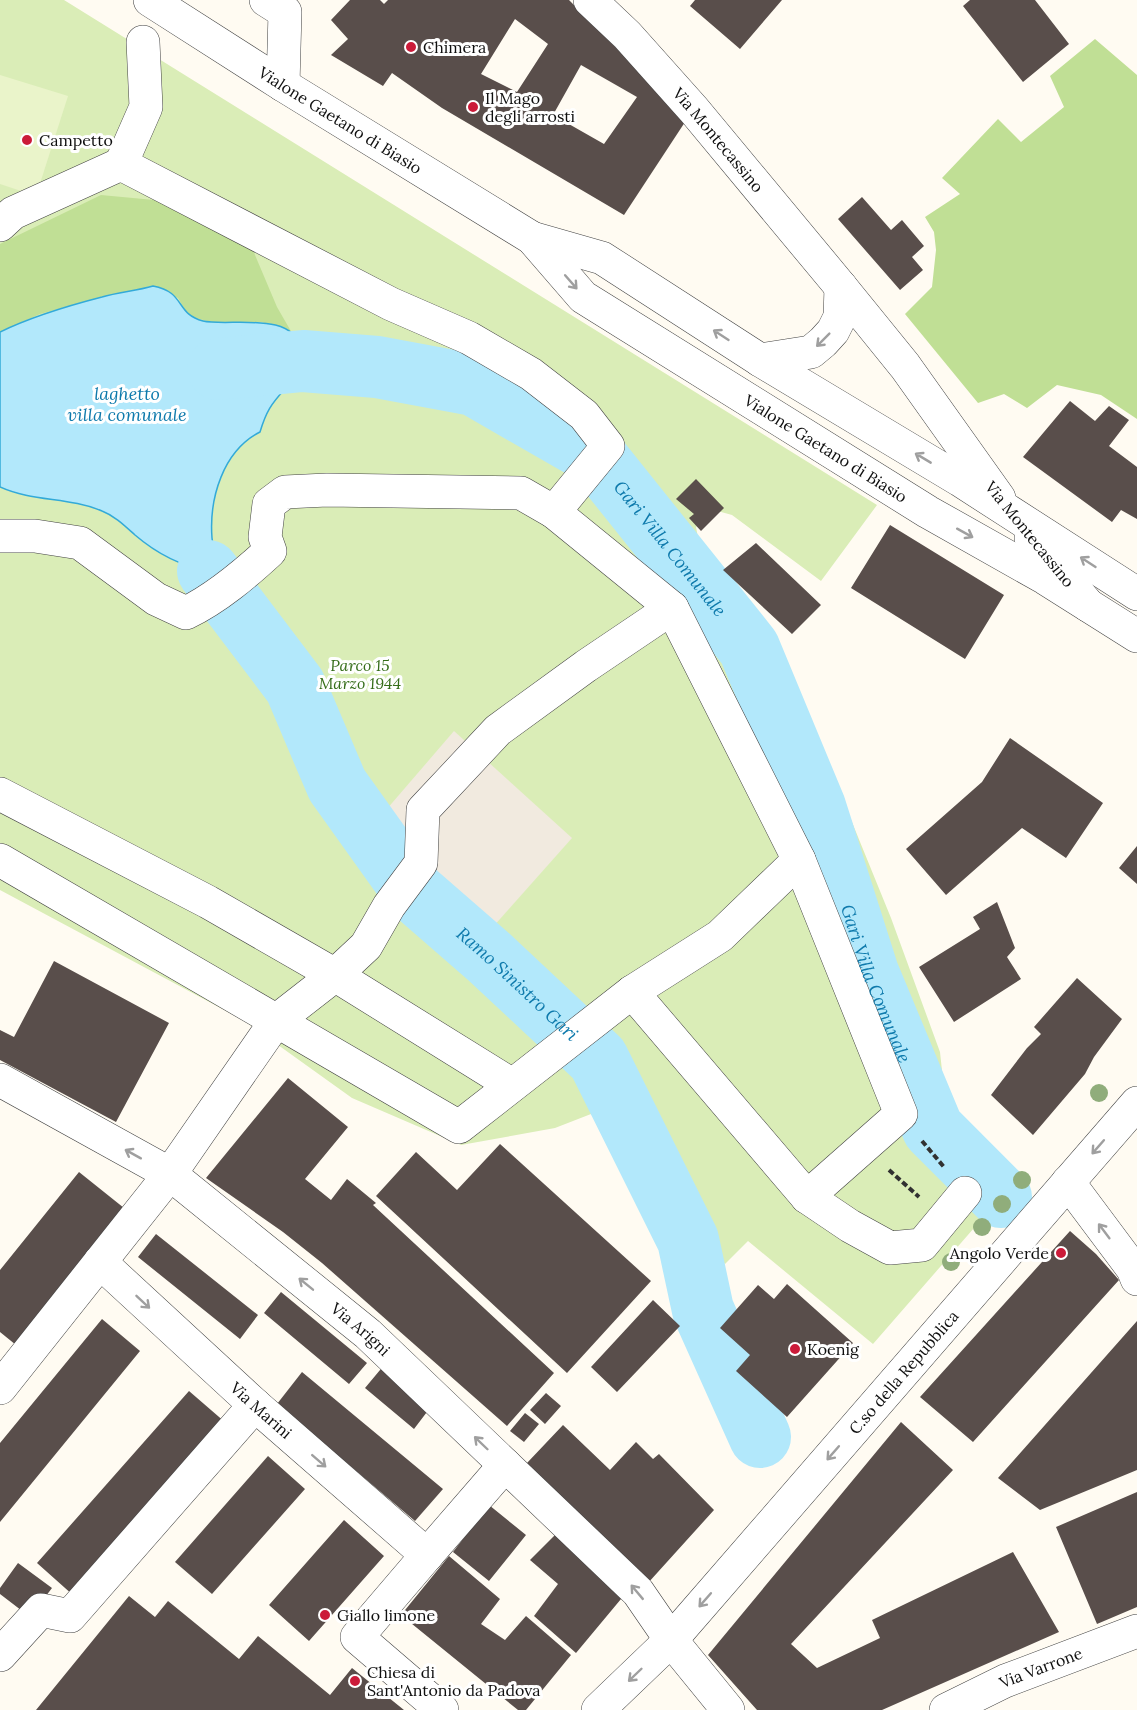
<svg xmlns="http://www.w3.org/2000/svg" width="1137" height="1710" font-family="Lora,serif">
	<rect width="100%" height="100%" fill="#fffbf2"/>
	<!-- green -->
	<path fill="#daedb7" d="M0 0H64L877 505 821 581 732 515 714 510 696 527 703 564 779 643 891 918 940 1052 945 1098 1001 1197 873 1344 748 1241 725 1264 658 1209 591 1114 555 1128 461 1145 352 1098 243 1020 0 890Z"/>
	<!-- forest -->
	<path fill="#c0df95" d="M1095 39 1137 75V419L1101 395 1057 385 1027 408 1004 394 978 403 905 314 932 287 936 250 934 232 925 217 960 194 942 178 998 119 1021 142 1064 107 1050 76Z
		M101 195 165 201 244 229 277 307 292 333 262 322 216 323 195 318 187 313 178 298 153 286 131 292 105 296 40 314 0 332V244Z"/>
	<!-- pitch -->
	<path fill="#eaf4ca" d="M0 75 68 96 36 196 0 184Z"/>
	<!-- plaza -->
	<path fill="#f1eadf" d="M454 731 572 838 492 928 374 824Z"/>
	<!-- water -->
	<path fill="#b2e8fb" stroke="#33aad8" stroke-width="1.5" d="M153 286C186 292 175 314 203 321 229 327 293 310 301 349 303 358 303 368 298 376 295 381 288 385 285 389 271 404 266 412 260 432 223 451 209 498 212 538 213 548 216 555 215 565L208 571C181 566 156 553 135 535 125 526 115 516 102 511 69 497 33 502 0 487V332C33 316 67 306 102 297 119 292 136 291 153 286Z"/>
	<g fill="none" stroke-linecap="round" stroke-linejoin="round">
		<!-- river -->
		<g stroke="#b2e8fb" stroke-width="62">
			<path id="s1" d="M218 369 303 361 377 367 474 385 594 454 749 648 815 807 868 973 933 1129 1001 1197"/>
			<path id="s2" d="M208 571 295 686 337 785 412 890 489 957 598 1059 688 1240 703 1310 760 1437"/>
		</g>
	</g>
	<!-- building -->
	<path fill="#594e4b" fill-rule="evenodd" d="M350 0H380L384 4 388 0H569L687 119 624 215 442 108 392 73 383 86 331 55 348 39 331 20ZM515 19 548 44 517 92 481 74ZM581 65 637 97 604 144 553 115Z
		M695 0H782L740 49 690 6Z
		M970 0H1035L1069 44 1023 82 963 6Z
		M862 197 891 230 902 220 924 246 912 257 923 270 900 290 838 219Z
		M1070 401 1095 421 1109 406 1129 420 1109 446 1137 467V519L1121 510 1112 522 1023 457Z
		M696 479 724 508 701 531 689 518 694 514 676 499Z
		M890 525 1004 595 965 659 851 588Z
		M756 543 821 605 792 634 723 570Z
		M1010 738 1103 803 1066 858 1022 828 946 895 906 849 982 782Z
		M1137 846V884L1119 868Z
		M997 902 1015 948 1007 957 1021 979 954 1022 919 967 980 929 973 917Z
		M54 961 169 1023 116 1122 0 1060V1030L14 1037Z
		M1077 978 1122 1019 1094 1057 1085 1074 1033 1135 991 1095 1027 1048 1041 1034 1034 1027Z
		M288 1078 348 1127 305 1179 331 1200 347 1179 376 1203 373 1205 554 1373 507 1426 322 1263 283 1232 206 1178Z
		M500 1144 651 1281 567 1373 376 1196 416 1152 457 1190Z
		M79 1172 124 1208 16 1345 0 1332V1270Z
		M1070 1231 1096 1254 1119 1280 973 1442 920 1397Z
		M156 1234 258 1315 240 1339 138 1257Z
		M787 1284 853 1343 787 1417 736 1371 750 1355 720 1328 758 1285 774 1299Z
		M281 1292 367 1363 349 1384 264 1313Z
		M653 1300 680 1326 617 1392 591 1367Z
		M102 1319 140 1351 0 1522V1443Z
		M1137 1321V1470L1040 1510 998 1478Z
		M385 1364 433 1404 414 1429 365 1388Z
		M302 1372 443 1489 415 1521 277 1404Z
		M189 1391 226 1423 74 1596 37 1563Z
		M546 1393 561 1406 545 1424 530 1410Z
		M525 1413 539 1424 524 1442 510 1431Z
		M901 1422 953 1470 791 1644 817 1668 880 1638 872 1620 1013 1552 1059 1632 882 1710H757L708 1655Z
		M563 1425 610 1470 636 1442 653 1459 659 1454 714 1510 648 1583 527 1463Z
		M268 1456 305 1489 212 1594 175 1562Z
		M1137 1492V1607L1097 1624 1056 1527Z
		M489 1505 526 1535 489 1581 453 1552Z
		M344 1520 384 1556 309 1641 269 1605Z
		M555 1535 626 1593 576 1653 534 1616 558 1584 530 1560Z
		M449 1556 500 1599 481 1624 505 1640 526 1616 571 1655 526 1710H518L401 1615Z
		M18 1563 52 1588 30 1617 0 1594V1588Z
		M129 1596 155 1617 168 1601 239 1659 258 1636 330 1695 352 1668 404 1710H36Z"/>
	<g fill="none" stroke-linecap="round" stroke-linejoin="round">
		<!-- minor casing -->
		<g stroke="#424242" stroke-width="34">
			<g id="minor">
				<path id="s3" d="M150 0 283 85 532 238 602 258 760 360 960 480 1137 594"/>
				<path d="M266 0 285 12 283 85"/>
				<path id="s4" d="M590 0 627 35 694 110 841 287 905 366 999 498"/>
				<path d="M143 42 146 107 121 164 391 304 469 338 531 374 584 415 608 446 554 512"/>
				<path d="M0 225 13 213 121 164"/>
				<path id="s5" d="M532 238 583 297 928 512 1045 578 1137 636"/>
				<path d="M760 360 811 352 823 342 833 331 840 317 841 287"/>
				<path d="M0 536H35L80 543 156 599 186 613C217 598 245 574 270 551L265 537 269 504 285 492 327 490 521 493 554 512 672 608 799 860 901 1114 807 1197 632 992"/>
				<path d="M1031 538 1088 605"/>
				<path d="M0 794 208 902 335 975 512 1085"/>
				<path d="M0 860 459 1127 632 992 720 936 799 860"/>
				<path id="s6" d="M0 1080 170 1174 368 1334 638 1592 671 1640 728 1710"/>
				<path d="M1068 1182 1133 1269 1137 1279"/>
				<path d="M807 1197 850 1226 890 1248 922 1245 965 1193"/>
				<path id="s7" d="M100 1262 255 1405 427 1555 357 1637 442 1710"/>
				<path d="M0 1388 170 1174 276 1021 335 975 366 946 389 906 421 863 423 810 498 730 586 666 672 608"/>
				<path d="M427 1555 505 1465"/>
				<path d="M0 1655 41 1610 70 1616 255 1405"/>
				<path id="s8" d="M598 1710 671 1640 1137 1103"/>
				<path id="s9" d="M946 1710 1005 1681 1137 1631"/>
			</g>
		</g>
		<!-- path -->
		<path stroke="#313131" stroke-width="4" stroke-dasharray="6 3" stroke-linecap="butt" d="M922 1141 944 1167
			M889 1170 919 1197"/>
		<!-- minor -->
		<use href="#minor" stroke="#fff" stroke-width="33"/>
	</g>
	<!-- trees -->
	<g fill="#90ad7b">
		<circle cx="1099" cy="1093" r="9"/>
		<circle cx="1022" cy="1180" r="9"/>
		<circle cx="1002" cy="1204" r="9"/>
		<circle cx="982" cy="1227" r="9"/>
		<circle cx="951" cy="1262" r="9"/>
	</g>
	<!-- one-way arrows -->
	<defs><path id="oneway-shaft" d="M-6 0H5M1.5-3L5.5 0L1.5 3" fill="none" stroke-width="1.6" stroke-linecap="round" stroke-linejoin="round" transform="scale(1.5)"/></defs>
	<g stroke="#9f9f9f">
		<use href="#oneway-shaft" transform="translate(571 282) rotate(49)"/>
		<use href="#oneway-shaft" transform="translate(721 335) rotate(-147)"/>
		<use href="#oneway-shaft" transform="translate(823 340) rotate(135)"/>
		<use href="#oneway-shaft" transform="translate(923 458) rotate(-149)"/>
		<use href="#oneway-shaft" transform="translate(965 533) rotate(29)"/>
		<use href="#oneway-shaft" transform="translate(1088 562) rotate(-147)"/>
		<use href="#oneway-shaft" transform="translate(1098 1147) rotate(131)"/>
		<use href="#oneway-shaft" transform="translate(133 1154) rotate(-151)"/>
		<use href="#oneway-shaft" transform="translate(1104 1231) rotate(-127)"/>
		<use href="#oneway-shaft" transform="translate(306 1284) rotate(-141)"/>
		<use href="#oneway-shaft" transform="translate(143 1302) rotate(43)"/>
		<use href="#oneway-shaft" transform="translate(481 1443) rotate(-136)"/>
		<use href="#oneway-shaft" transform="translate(833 1453) rotate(131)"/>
		<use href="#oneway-shaft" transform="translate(319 1461) rotate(41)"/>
		<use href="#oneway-shaft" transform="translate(637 1592) rotate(-130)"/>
		<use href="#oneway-shaft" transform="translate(705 1600) rotate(131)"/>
		<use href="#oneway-shaft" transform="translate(635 1675) rotate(136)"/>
	</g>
	<!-- markers -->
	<g fill="#cb1b39" stroke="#fff" stroke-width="2">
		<circle cx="411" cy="47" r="6"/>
		<circle cx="473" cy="107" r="6"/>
		<circle cx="27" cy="140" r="6"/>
		<circle cx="1061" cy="1253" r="6"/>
		<circle cx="795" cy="1349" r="6"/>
		<circle cx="325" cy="1615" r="6"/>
		<circle cx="355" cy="1681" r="6"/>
	</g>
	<g text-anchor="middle" stroke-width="6" stroke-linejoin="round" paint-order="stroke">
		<!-- poi labels -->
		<g font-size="16" fill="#0f0f0f" stroke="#fff" text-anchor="start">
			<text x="423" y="53">Chimera</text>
			<text x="485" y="104">Il Mago<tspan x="485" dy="18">degli arrosti</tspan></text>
			<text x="39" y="146">Campetto</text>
			<text x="1049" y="1259" text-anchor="end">Angolo Verde</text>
			<text x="807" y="1355">Koenig</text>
			<text x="337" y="1621">Giallo limone</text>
			<text x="367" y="1678">Chiesa di<tspan x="367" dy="18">Sant'Antonio da Padova</tspan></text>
		</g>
		<!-- street labels -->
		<g font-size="16" fill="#0f0f0f" stroke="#fff">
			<text dy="6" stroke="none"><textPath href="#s3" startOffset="225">Vialone Gaetano di Biasio</textPath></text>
			<text dy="6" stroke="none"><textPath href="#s4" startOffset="190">Via Montecassino</textPath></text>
			<text dy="6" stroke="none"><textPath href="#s5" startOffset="364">Vialone Gaetano di Biasio</textPath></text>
			<text transform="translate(1030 534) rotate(51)" y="6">Via Montecassino</text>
			<text dy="6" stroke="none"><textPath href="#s6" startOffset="440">Via Arigni</textPath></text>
			<text dy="6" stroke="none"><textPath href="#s8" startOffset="456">C.so della Repubblica</textPath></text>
			<text dy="6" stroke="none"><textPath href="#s7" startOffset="219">Via Marini</textPath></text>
			<text dy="6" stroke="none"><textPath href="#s9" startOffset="104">Via Varrone</textPath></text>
		</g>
		<!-- park labels -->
		<g font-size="16" font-style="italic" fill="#356d19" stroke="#fff">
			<text x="360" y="671">Parco 15<tspan x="360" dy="18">Marzo 1944</tspan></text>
		</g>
		<!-- water labels -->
		<g font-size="18" font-style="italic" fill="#0e7aac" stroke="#fff">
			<text x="127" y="400">laghetto<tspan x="127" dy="21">villa comunale</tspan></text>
			<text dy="6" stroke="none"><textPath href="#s1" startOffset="518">Gari Villa Comunale</textPath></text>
			<text dy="6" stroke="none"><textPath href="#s1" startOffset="1004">Gari Villa Comunale</textPath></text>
			<text dy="6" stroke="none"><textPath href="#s2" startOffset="522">Ramo Sinistro Gari</textPath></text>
		</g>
	</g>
</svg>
